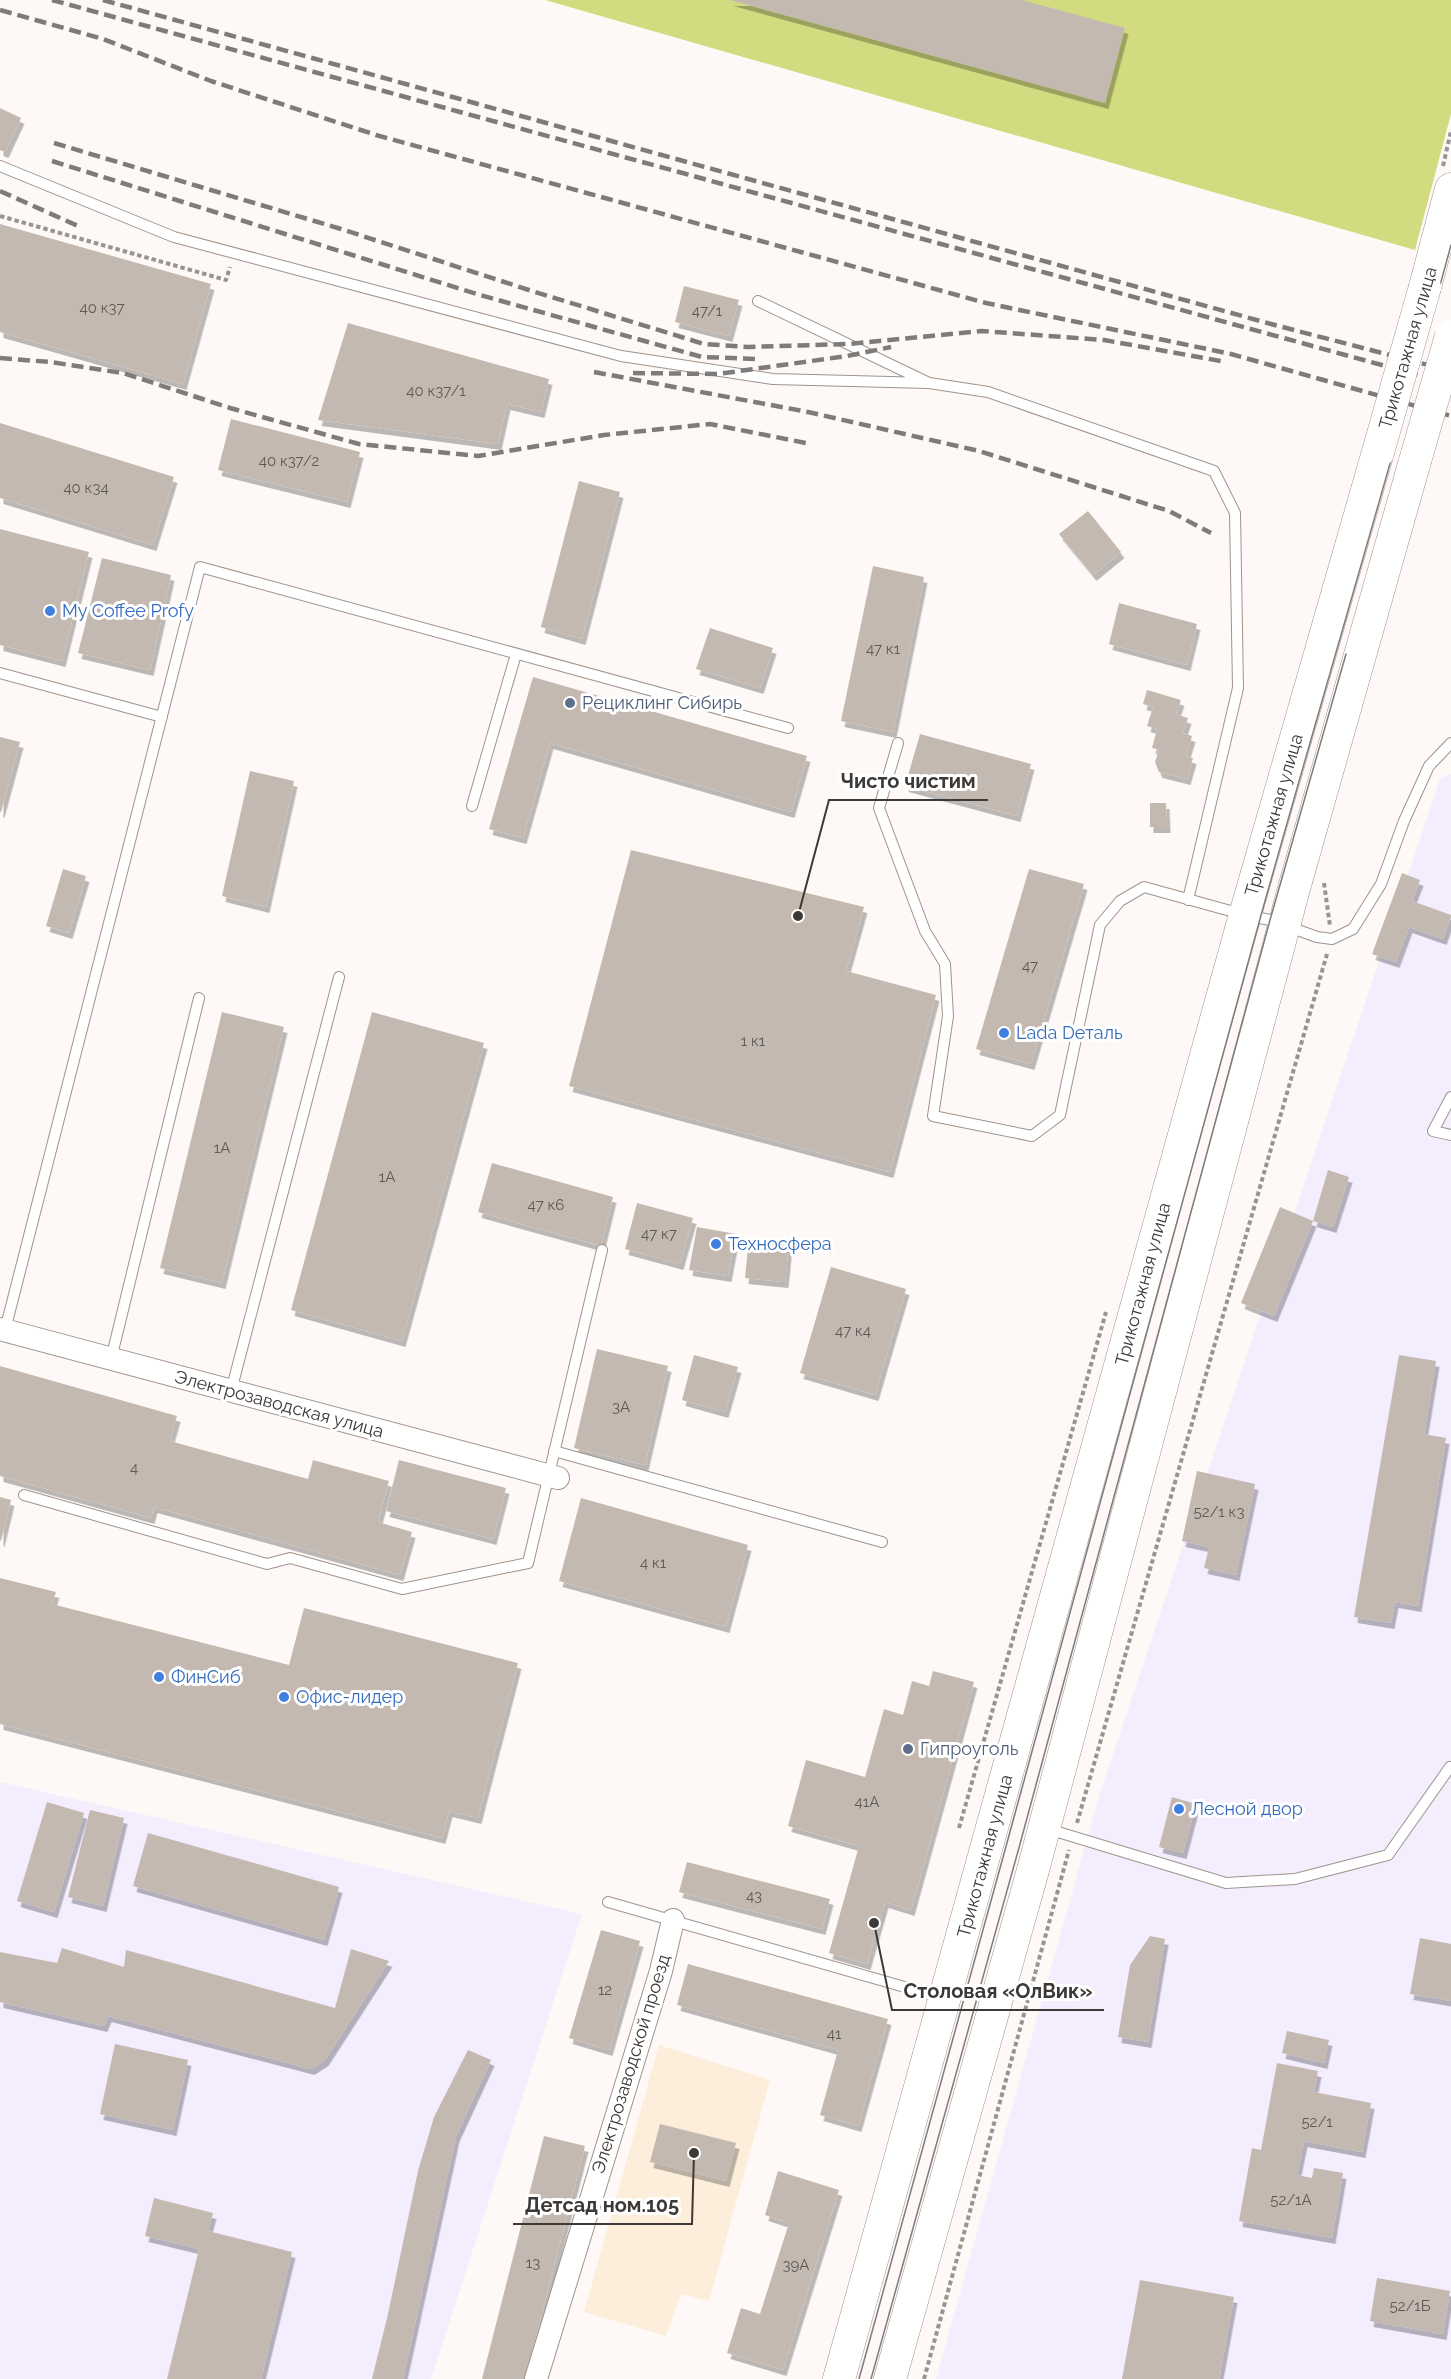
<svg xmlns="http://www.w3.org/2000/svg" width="1451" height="2379" font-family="Raleway,sans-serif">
	<defs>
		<filter id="shadow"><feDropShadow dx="3.5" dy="6" stdDeviation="0" flood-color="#0004"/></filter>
	</defs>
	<rect width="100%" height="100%" fill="#fef9f6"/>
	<!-- industrial -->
	<path fill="#f3edfe" d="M1451 774V2379H936L1100 1793 1440 779Z
		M0 1782 582 1914 431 2379H0Z"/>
	<!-- education -->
	<path fill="#fdeedb" d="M659 2045 770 2080 709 2301 681 2294 666 2336 584 2312Z"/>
	<!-- green -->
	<path fill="#d3db80" d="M545 0H1451V114L1415 250Z"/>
	<!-- building -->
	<path fill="#c4b9b1" filter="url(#shadow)" d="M730 0H1022L1125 28 1105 103Z
		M0 108 21 118 5 152 0 150Z
		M0 224 211 284 183 384 0 332Z
		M684 286 739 300 729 336 675 322Z
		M348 323 549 379 541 412 507 404 498 444 318 420Z
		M231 419 360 452 347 502 218 470Z
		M0 423 174 477 153 545 0 498Z
		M579 481 620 492 582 639 541 627Z
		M1088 511 1121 552 1093 575 1059 534Z
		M0 529 89 552 62 661 0 645Z
		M102 558 171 575 150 670 78 653Z
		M873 566 924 577 893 732 841 721Z
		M1119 603 1197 624 1187 665 1109 644Z
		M710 628 773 648 760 688 696 669Z
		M533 677 807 756 791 812 550 743 523 838 489 829Z
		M1147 690 1181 700 1176 714 1188 718 1183 733 1192 736 1186 756 1193 758 1187 779 1159 772 1155 762 1159 750 1152 748 1157 729 1147 726 1153 707 1143 704Z
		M920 734 1031 764 1017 816 905 786Z
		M0 737 20 742 1 812H0Z
		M250 771 294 781 266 907 222 896Z
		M1150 803H1166L1167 827H1150Z
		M631 850 864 907 846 971 936 995 890 1172 569 1086Z
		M63 869 86 876 69 933 46 926Z
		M1029 869 1084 884 1031 1064 976 1049Z
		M1402 873 1420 880 1412 901 1451 915V917L1443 939 1409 927 1396 962 1372 954Z
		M222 1012 284 1027 222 1283 160 1268Z
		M372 1012 484 1043 402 1341 291 1310Z
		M492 1163 613 1197 601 1246 478 1212Z
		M1328 1170 1349 1177 1333 1227 1313 1221Z
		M637 1203 693 1218 680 1264 625 1249Z
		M1280 1207 1313 1221 1274 1316 1241 1303Z
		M697 1227 736 1234 728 1276 689 1270Z
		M749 1238 789 1242 785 1282 745 1278Z
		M831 1267 906 1289 875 1395 800 1373Z
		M597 1349 668 1366 645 1465 574 1448Z
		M694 1355 738 1367 725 1412 682 1400Z
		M1399 1355 1436 1361 1424 1434 1446 1438 1418 1606 1395 1602 1391 1623 1354 1617Z
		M0 1366 177 1416 170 1441 308 1479 313 1460 389 1481 378 1522 412 1532 400 1575 154 1507 151 1518 0 1476Z
		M399 1460 506 1488 493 1539 386 1511Z
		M1197 1471 1255 1484 1236 1575 1204 1568 1209 1547 1182 1541Z
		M0 1497 11 1500 1 1541 0 1540Z
		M581 1498 748 1545 726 1627 559 1581Z
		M0 1578 56 1592 52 1604 289 1665 304 1608 518 1663 478 1818 449 1811 442 1838 0 1724Z
		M933 1671 974 1682 911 1910 885 1902 867 1964 829 1953 859 1846 788 1826 806 1760 865 1777 884 1709 903 1715 912 1681 929 1686Z
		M1172 1797 1196 1804 1183 1853 1159 1847Z
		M47 1802 84 1813 54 1912 17 1901Z
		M90 1810 124 1818 103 1906 68 1897Z
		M148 1833 339 1887 324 1940 133 1886Z
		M687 1862 830 1899 822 1929 679 1892Z
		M601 1930 640 1941 609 2050 569 2038Z
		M1150 1936 1165 1939 1148 2042 1118 2037 1130 1965Z
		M1420 1938 1451 1944V2001L1410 1994Z
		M62 1948 124 1967 126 1950 335 2008 351 1949 389 1961 325 2060 311 2069 108 2016 104 2026 0 2002V1952L57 1963Z
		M688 1964 888 2019 858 2126 820 2115 838 2050 677 2005Z
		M1287 2031 1329 2040 1324 2063 1282 2053Z
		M115 2044 188 2060 173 2130 100 2114Z
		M468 2050 491 2060 456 2136 403 2379H372L388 2314 418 2171 434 2117Z
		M1277 2063 1318 2071 1314 2092 1371 2103 1362 2152 1304 2141 1297 2175 1312 2178 1314 2168 1343 2173 1332 2238 1239 2221 1252 2148 1261 2150Z
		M660 2124 736 2143 726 2181 650 2162Z
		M544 2136 585 2146 525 2379H482Z
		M778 2171 839 2190 783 2370 727 2353 741 2308 760 2314 789 2223 765 2215Z
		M154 2198 213 2213 208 2231 292 2252 261 2379H167L199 2249 145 2236Z
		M1377 2278 1450 2291 1443 2334 1370 2321Z
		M1140 2280 1234 2297 1219 2379H1122Z"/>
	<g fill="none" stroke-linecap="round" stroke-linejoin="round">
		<!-- lane casing -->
		<g stroke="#9e948c" stroke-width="12">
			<path id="lane" d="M0 166 174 237 621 356 773 379 929 383
				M758 301 929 383 988 392 1214 471 1235 513 1238 688 1188 900
				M0 673 162 717
				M898 743 879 808 925 931 945 964 948 1016 933 1116 1032 1136 1060 1115 1100 925 1120 901 1144 887 1245 915 1270 920 1317 937 1332 939 1353 929 1381 884 1404 821 1429 766 1451 743
				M472 806 516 654
				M1451 1097 1433 1131 1451 1135
				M5 1330 200 567 788 728
				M111 1359 199 998
				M231 1391 339 977
				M554 1451 882 1542
				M24 1495 267 1564 290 1558 402 1589 528 1563 602 1250
				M1048 1829 1226 1883 1295 1879 1388 1855 1450 1767
				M608 1902 943 1998"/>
		</g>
		<!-- street casing -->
		<g stroke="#9e948c" stroke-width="24">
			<path id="street" d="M0 1329 558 1478
				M536 2379 661 1971 673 1920"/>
		</g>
		<!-- secondary casing -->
		<g stroke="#9e948c" stroke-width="33">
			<path id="secondary" d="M1425 287 1451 189
				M839 2379 1245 915 1378 452
				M890 2379 1033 1870 1293 892 1415 461"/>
		</g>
		<!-- path -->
		<path stroke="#999491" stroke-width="4" stroke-dasharray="4.5 3" stroke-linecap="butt" d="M1443 166 1451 131
			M0 216 226 280 230 267
			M1324 883 1330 926
			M1077 1823 1327 954
			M959 1828 1106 1312
			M924 2379 1069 1850"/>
		<!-- lane -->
		<use href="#lane" stroke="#fff" stroke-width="10"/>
		<!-- street -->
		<use href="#street" stroke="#fff" stroke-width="22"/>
		<!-- secondary -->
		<use href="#secondary" stroke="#fff" stroke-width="32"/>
		<!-- tram -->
		<path stroke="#7f7b78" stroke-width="1.5" d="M859 2379C995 1893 1125 1405 1260 919 1323 694 1390 470 1451 245
			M871 2379 1020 1844 1270 920 1346 654"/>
		<!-- rail -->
		<path stroke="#7f7b78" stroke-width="4.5" stroke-dasharray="12 6" stroke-linecap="butt" d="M52 0 1451 384
			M103 0 1271 324 1451 371
			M0 10 103 39 211 81 376 135 986 303 1231 354 1451 416
			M54 143 341 229 532 291 704 344 748 347 848 344 982 331 1104 340 1226 362
			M52 161 480 295 580 323 702 357 757 359
			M0 191 78 226
			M0 358 50 362 123 373 230 408 359 444 478 456 604 435 710 424 811 444
			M594 372 808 412 979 451 1169 511 1211 533
			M633 373 718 374 847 356 891 347"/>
		<!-- secondary-bridge casing -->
		<g stroke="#9e948c" stroke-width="33" stroke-linecap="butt">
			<path id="secondary-bridge" d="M1378 452 1425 287
				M1415 461 1451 336"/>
		</g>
		<!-- secondary-bridge -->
		<use href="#secondary-bridge" stroke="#fff" stroke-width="32"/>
	</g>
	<!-- markers -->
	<g fill="#3f7fe0" stroke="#fff" stroke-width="2">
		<circle cx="50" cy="611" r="6"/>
		<circle cx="1004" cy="1033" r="6"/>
		<circle cx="716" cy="1244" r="6"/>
		<circle cx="159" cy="1677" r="6"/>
		<circle cx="284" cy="1697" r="6"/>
		<circle cx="1179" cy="1809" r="6"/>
	</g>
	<g fill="#5c6f8a" stroke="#fff" stroke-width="2">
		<circle cx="570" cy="703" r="6"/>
		<circle cx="908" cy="1749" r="6"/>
	</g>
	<g text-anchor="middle" stroke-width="6" stroke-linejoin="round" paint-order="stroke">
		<!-- number labels -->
		<g font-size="15" fill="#5f5955">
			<text x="102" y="313">40 к37</text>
			<text x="707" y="316">47/1</text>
			<text x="436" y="396">40 к37/1</text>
			<text x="289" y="466">40 к37/2</text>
			<text x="86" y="493">40 к34</text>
			<text x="883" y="654">47 к1</text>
			<text x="1030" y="971">47</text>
			<text x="753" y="1046">1 к1</text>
			<text x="222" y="1153">1А</text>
			<text x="387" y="1182">1А</text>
			<text x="546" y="1210">47 к6</text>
			<text x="659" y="1239">47 к7</text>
			<text x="853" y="1336">47 к4</text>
			<text x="621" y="1412">3А</text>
			<text x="134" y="1473">4</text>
			<text x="1219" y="1517">52/1 к3</text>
			<text x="653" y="1568">4 к1</text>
			<text x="867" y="1807">41А</text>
			<text x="754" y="1901">43</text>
			<text x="605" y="1995">12</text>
			<text x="834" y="2039">41</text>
			<text x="1317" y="2127">52/1</text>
			<text x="1291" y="2205">52/1А</text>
			<text x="533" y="2268">13</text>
			<text x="796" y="2270">39А</text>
			<text x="1410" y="2311">52/1Б</text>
		</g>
		<!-- street labels -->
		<g font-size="18" fill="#3d3936" stroke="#fff">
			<text transform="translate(1408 348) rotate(-74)" y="6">Трикотажная улица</text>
			<text transform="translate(1274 815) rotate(-74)" y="6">Трикотажная улица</text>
			<text transform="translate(1143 1284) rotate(-75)" y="6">Трикотажная улица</text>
			<text transform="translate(279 1404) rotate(15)" y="6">Электрозаводская улица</text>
			<text transform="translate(985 1856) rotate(-75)" y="6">Трикотажная улица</text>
			<text transform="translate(631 2064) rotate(-73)" y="6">Электрозаводской проезд</text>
		</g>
		<!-- shop labels -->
		<g font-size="18" fill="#366cbe" stroke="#fff" text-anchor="start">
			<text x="62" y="617">My Coffee Profy</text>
			<text x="1016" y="1039">Lada Dеталь</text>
			<text x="728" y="1250">Техносфера</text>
			<text x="171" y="1683">ФинСиб</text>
			<text x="296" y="1703">Офис-лидер</text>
			<text x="1191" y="1815">Лесной двор</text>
		</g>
		<!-- service labels -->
		<g font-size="18" fill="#4e5e75" stroke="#fff" text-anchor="start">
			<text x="582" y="709">Рециклинг Сибирь</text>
			<text x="920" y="1755">Гипроуголь</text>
		</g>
	</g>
	<!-- callouts -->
	<path fill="none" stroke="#3d3936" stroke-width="2" d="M798 916L829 800H988M874 1923L892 2010H1104M694 2153L692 2224H513"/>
	<g fill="#3d3936" stroke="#fff" stroke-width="2">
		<circle cx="798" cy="916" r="6"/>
		<circle cx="874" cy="1923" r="6"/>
		<circle cx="694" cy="2153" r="6"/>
	</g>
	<g font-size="20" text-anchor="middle" font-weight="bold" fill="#3d3936" stroke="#fff" stroke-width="6" stroke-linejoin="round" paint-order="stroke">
		<text x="908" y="788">Чисто чистим</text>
		<text x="998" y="1998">Столовая «ОлВик»</text>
		<text x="602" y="2212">Детсад ном.105</text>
	</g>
</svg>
